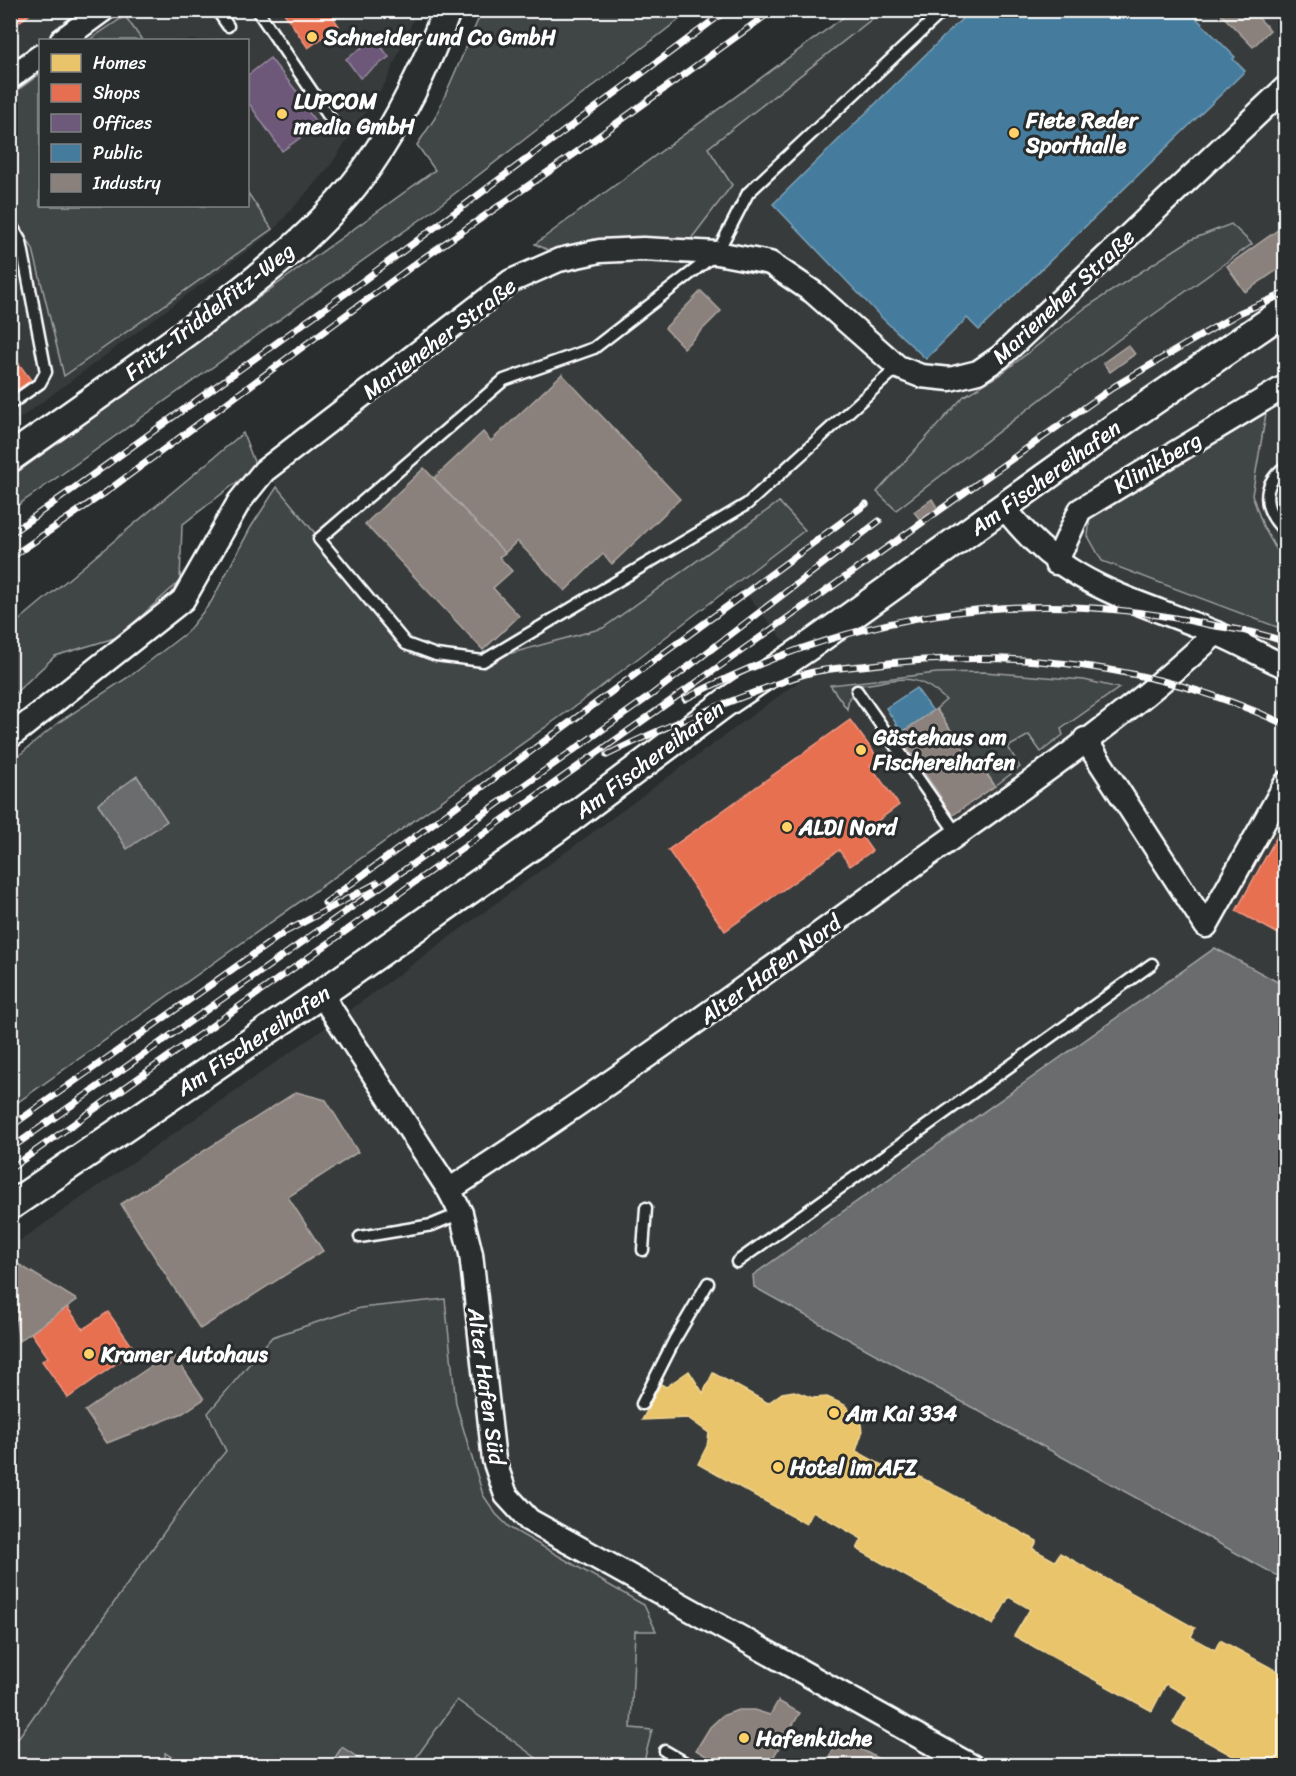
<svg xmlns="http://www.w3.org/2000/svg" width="1296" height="1776" font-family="Sriracha,sans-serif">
	<rect width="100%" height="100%" fill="#2a2d2e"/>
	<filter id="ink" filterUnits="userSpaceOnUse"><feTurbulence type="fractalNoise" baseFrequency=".0167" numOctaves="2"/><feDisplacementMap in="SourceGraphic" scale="12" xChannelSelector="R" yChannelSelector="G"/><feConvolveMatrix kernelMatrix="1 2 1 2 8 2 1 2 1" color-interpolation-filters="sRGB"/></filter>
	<g filter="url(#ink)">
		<!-- built -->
		<path fill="#373a3b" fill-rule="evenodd" d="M11 11H417L387 80 330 166 271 233 11 425ZM40 40H248V206H40Z
			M882 11H1285V986L1215 948 753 1275 754 1287 1285 1580V1765H643L652 1731 631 1728 635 1631 656 1630 644 1605 510 1528 496 1514 483 1495 456 1404 445 1300 226 1451 194 1490 11 1748V1247L338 1019 810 673 742 589 529 651 483 661 406 644 264 471 559 260 682 251 732 185 708 148Z
			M457 1700 545 1765 411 1766Z"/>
		<!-- green -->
		<path fill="#414445" stroke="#a0a2a2" stroke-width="1.5" d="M482 11H690L427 215 11 510V477L435 170 417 145 435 118Z
			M852 11H882L708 148 732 185 691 239 624 238 582 243 550 251 535 244Z
			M125 16 142 40H89Z
			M40 74V206H248V193L272 229 64 376 33 249 11 212V95Z
			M1231 224 1252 244 1118 340 896 510 877 492 964 396 1001 374 1085 308 1190 240Z
			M1268 402 1252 495 1263 526 1276 549 1285 551V630L1102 561 1088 536 1090 517Z
			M243 433 256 467 182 525 180 581 118 637 55 656 11 697V627Z
			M277 487 406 644 483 661 603 628 779 502 805 530 585 699 11 1107V762L59 722 133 674 187 632 211 602 251 527Z
			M984 672 1084 680 1119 688 1061 729 1063 735 1041 752 1029 735 1008 747 1020 767 995 786 984 769 980 772 936 709 946 700C915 670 900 680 861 685L849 698 847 709 830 685 937 673Z
			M445 1299 456 1404 483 1495 496 1514 510 1528 644 1605 656 1631H635L631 1728 652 1730 643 1765H546L457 1700 411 1765H185L165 1753 166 1765 11 1766V1748L194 1490 226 1451 208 1413 272 1337 360 1308Z"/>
		<!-- water -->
		<path fill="#6a6c6d" stroke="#a6a7a7" stroke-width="1.5" d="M137 776 167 821 127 849 98 804Z
			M1215 948 1285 986V1580L754 1287 753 1275Z
			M342 1747 369 1765H330Z"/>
		<!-- homes -->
		<path fill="#e9c46a" stroke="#f0d697" stroke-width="1.5" d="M689 1371 703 1393 713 1373 768 1403 782 1393 794 1391 813 1398 827 1397 845 1405 861 1424 862 1433 856 1451 898 1474 902 1467 1037 1541 1033 1549 1055 1561 1060 1553 1195 1628 1191 1637 1215 1650 1220 1640 1286 1676V1766H1251L1173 1723 1188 1696 1166 1684 1152 1711 1014 1636 1030 1609 1009 1597 993 1625 857 1549 862 1539 813 1511 806 1524 698 1464 707 1446 709 1433 688 1418 642 1420 661 1384 666 1387Z"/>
		<!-- shops -->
		<path fill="#e76f51" stroke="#ee9a85" stroke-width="1.5" d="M10 10H27L30 14 10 28Z
			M282 10H328L339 26 308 48Z
			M389 10H402L393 17Z
			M10 352 31 380 10 395Z
			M850 720 878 758 870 765 899 805 860 834 872 851 850 866 839 850 725 931 668 850Z
			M1286 820V938L1236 911Z
			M67 1307 83 1329 108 1312 135 1350 68 1398 42 1361 48 1357 31 1333Z"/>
		<!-- offices -->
		<path fill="#6d597a" stroke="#998ba2" stroke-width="1.5" d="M375 38 389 57 360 78 346 59Z
			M270 58 302 98 300 100 318 125 282 151 248 102V75Z"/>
		<!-- public -->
		<path fill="#457b9d" stroke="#7da3ba" stroke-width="1.5" d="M971 10H1188L1235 57 1233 59 1245 71 979 330 967 318 926 359 882 318 773 204Z
			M916 688 933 711 902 733 886 708Z"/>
		<!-- industry -->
		<path fill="#8a817c" stroke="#ada7a3" stroke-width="1.5" d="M1217 10H1251L1270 30 1253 47Z
			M1282 227 1286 232V264L1245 292 1227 266Z
			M701 291 721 311 684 348 665 328Z
			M1128 345 1135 354 1110 372 1103 363Z
			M562 374 680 499 612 564 603 554 565 591 517 541 505 553 434 478 483 432 491 441Z
			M424 468 505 553 499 557 512 571 493 588 519 616 483 650 365 524Z
			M932 499 938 509 921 521 914 512Z
			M936 709 980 772 983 769 995 786 950 817 938 799 941 797 898 735Z
			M296 1092 326 1100 358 1152 288 1197 323 1251 200 1329 121 1204Z
			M10 1259 77 1300 19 1341 10 1283Z
			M172 1352 204 1399 183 1413 107 1443 85 1411Z
			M778 1701 800 1713 768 1766H722L696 1750 710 1727 722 1716 738 1710H754L770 1715Z
			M840 1737 891 1766H824Z"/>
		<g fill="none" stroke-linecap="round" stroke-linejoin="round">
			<!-- service casing -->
			<g stroke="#fff" stroke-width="15">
				<path id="service" d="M217 10 228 26
					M257 10 332 121
					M10 223 21 242 46 372 40 383 10 404
					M898 367 747 504 483 661 436 655 406 644 319 539 504 380 594 348 717 253 748 193 944 10
					M1286 466C1259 486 1263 511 1286 532
					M857 691 957 834
					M360 1237 432 1225 461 1213
					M643 1250 646 1208
					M737 1262 1152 964
					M642 1404 675 1339 708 1283
					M665 1751 691 1766"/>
			</g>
			<!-- minor casing -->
			<g stroke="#fff" stroke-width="27">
				<path id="minor" d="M62 40 103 10
					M10 78 40 56
					M1004 507C1065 588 1128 596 1216 633 1240 643 1262 656 1286 667
					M1056 563 1080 510 1286 386
					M10 737 183 600 239 502 264 471 511 281 559 260 600 251 643 249 717 253 770 263 813 292 898 367 921 376 950 379 978 372 1000 357 1286 87
					M1085 739 1206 926 1286 783
					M321 994 449 1190 461 1213 471 1254 494 1460 506 1495 529 1520 972 1766
					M449 1190C607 1088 758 978 910 868 1013 794 1124 720 1216 633"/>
			</g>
			<!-- tertiary casing -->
			<g stroke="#fff" stroke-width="32">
				<path id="tertiary" d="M10 458C75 412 140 367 203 320 263 275 326 227 369 165 402 117 427 64 447 10
					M10 1206 321 994 555 830 725 703 812 644 1118 425 1286 310"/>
			</g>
			<!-- service -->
			<use href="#service" stroke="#2a2d2e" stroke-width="10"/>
			<!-- minor -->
			<use href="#minor" stroke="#2a2d2e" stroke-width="22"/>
			<!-- tertiary -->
			<use href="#tertiary" stroke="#2a2d2e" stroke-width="27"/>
			<!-- rail casing -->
			<g stroke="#fff" stroke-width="7">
				<path id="rail" d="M10 534 360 283 727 10
					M10 558 106 492 415 264 577 152 773 10
					M685 699C847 614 1022 585 1201 623 1228 629 1261 631 1286 643
					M607 755C656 730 707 710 758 691 775 685 792 677 809 673 829 668 852 667 872 665 1011 648 1158 664 1286 725
					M325 903 866 504
					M287 931 377 883
					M10 1127 292 927
					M10 1149 650 696 879 521
					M10 1169 1115 386 1239 313 1286 293"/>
			</g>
			<!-- rail -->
			<use href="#rail" stroke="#2a2d2e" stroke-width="4.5" stroke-dasharray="14" stroke-linecap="butt"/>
		</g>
	</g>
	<!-- markers -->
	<g fill="#ffd166" stroke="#2a2d2e" stroke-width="2">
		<circle cx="312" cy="37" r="6"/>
		<circle cx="282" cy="114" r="6"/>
		<circle cx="1014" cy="133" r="6"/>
		<circle cx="861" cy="750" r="6"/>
		<circle cx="787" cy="827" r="6"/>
		<circle cx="89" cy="1354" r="6"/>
		<circle cx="834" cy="1413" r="6"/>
		<circle cx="778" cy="1467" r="6"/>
		<circle cx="744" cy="1738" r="6"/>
	</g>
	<g text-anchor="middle" stroke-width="6" stroke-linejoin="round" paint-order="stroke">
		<!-- poi labels -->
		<g font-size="22" font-weight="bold" fill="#fff" stroke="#2a2d2e" text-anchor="start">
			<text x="324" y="45">Schneider und Co GmbH</text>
			<text x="294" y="109">LUPCOM<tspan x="294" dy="25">media GmbH</tspan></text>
			<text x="1026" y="128">Fiete Reder<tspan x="1026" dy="25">Sporthalle</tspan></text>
			<text x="873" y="745">Gästehaus am<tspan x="873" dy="25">Fischereihafen</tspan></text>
			<text x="799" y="835">ALDI Nord</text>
			<text x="101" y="1362">Kramer Autohaus</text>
			<text x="846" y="1421">Am Kai 334</text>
			<text x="790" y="1475">Hotel im AFZ</text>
			<text x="756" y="1746">Hafenküche</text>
		</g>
		<!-- street labels -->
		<g font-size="22" fill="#fff" stroke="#2a2d2e">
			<text transform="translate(1063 296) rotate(-43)" y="8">Marieneher Straße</text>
			<text transform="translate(209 311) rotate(-38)" y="8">Fritz-Triddelfitz-Weg</text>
			<text transform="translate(439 338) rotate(-37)" y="8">Marieneher Straße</text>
			<text transform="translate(1157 462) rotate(-31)" y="8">Klinikberg</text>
			<text transform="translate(1045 477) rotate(-36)" y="8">Am Fischereihafen</text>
			<text transform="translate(649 759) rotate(-37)" y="8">Am Fischereihafen</text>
			<text transform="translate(770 969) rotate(-36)" y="8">Alter Hafen Nord</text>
			<text transform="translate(253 1040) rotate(-34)" y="8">Am Fischereihafen</text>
			<text transform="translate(487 1386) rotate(82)" y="8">Alter Hafen Süd</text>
		</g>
	</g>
	<!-- margin -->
	<rect width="1296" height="1776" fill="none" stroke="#2a2d2e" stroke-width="36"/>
	<rect x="18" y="18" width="1260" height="1740" fill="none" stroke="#fff" stroke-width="2" filter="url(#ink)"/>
	<!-- legend -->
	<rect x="39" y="39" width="210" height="168" fill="#2a2d2e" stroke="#7f8182" stroke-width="1.5"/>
	<rect x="51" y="54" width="30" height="18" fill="#e9c46a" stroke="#7f8182" stroke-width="1.5"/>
	<text x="93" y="69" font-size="18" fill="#ffffff">Homes</text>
	<rect x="51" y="84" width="30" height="18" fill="#e76f51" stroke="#7f8182" stroke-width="1.5"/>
	<text x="93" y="99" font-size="18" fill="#ffffff">Shops</text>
	<rect x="51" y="114" width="30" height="18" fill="#6d597a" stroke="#7f8182" stroke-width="1.5"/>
	<text x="93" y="129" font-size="18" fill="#ffffff">Offices</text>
	<rect x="51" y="144" width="30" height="18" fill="#457b9d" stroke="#7f8182" stroke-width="1.5"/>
	<text x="93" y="159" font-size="18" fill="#ffffff">Public</text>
	<rect x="51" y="174" width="30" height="18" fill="#8a817c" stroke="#7f8182" stroke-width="1.5"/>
	<text x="93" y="189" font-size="18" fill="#ffffff">Industry</text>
</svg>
